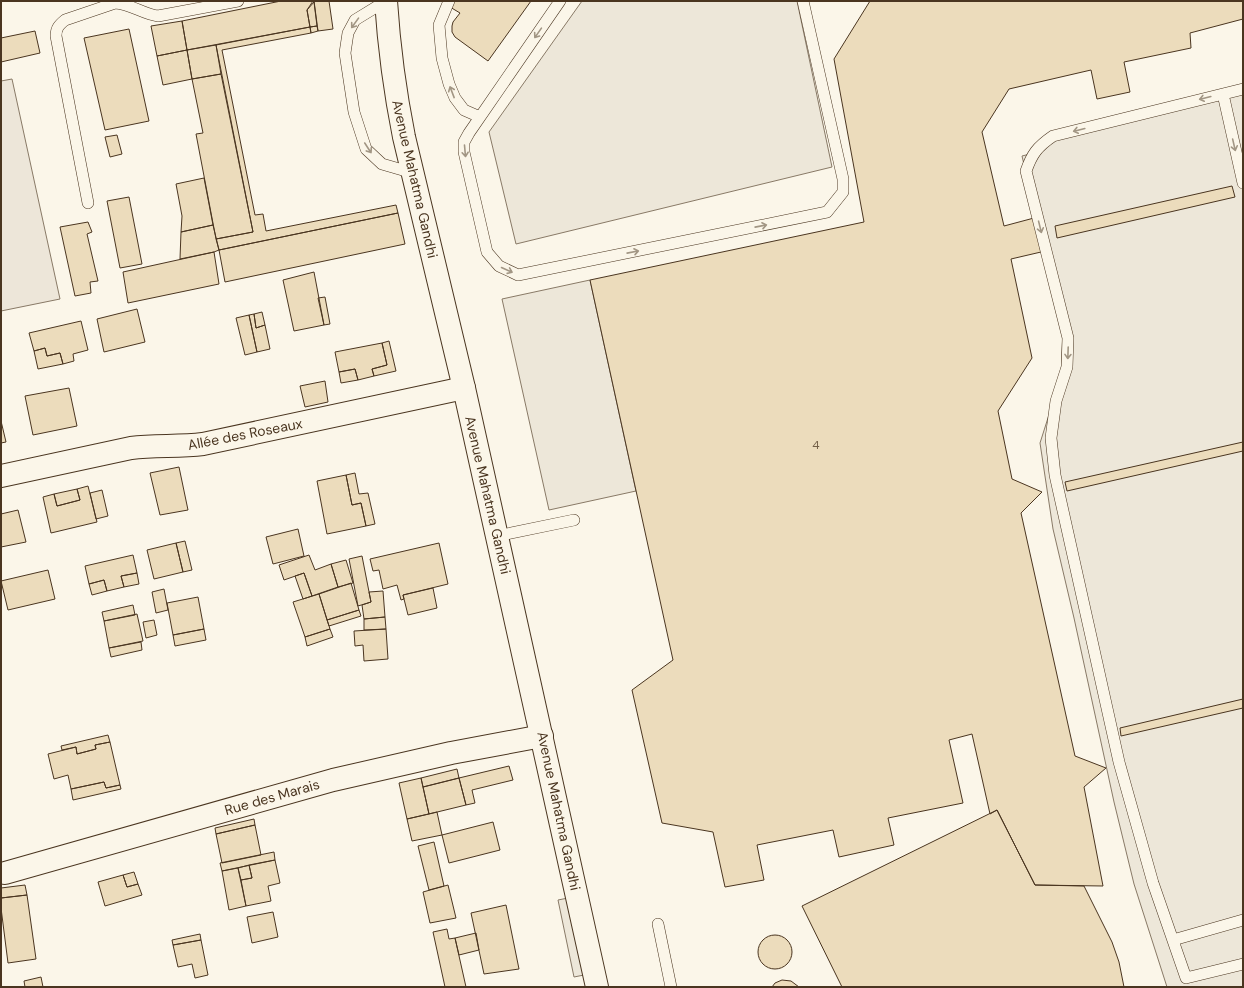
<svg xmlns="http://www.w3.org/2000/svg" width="1244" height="988" font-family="'DM Sans',sans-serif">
	<rect width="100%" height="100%" fill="#fbf6e9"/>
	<!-- green -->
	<path fill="#ede6d9" stroke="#887966" d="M12 79 60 299 1 311V81Z"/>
	<!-- parking -->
	<path fill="#ede7d9" stroke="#887966" d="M582 1H797L832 167 516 244 489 132Z
		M1243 89V987H1167L1134 884 1114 802 1074 618 1053 529 1040 443 1061 377 1063 330 1022 156 1034 153 1041 144Z
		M590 280 636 491 549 510 502 299Z
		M568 898 584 975 574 977 558 900Z"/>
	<!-- building -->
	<path fill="#ecdcbc" stroke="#4a3520" d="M281 1H313L307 10 310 27 187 50 182 21Z
		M314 1H329L333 29 318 31Z
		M447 1H531L488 61 455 37 452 32V26L453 22 460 13 445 4Z
		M870 1H1243V19L1190 33 1191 48 1124 62 1130 92 1097 99 1091 70 1009 89 982 132 1004 226 1034 218 1041 252 1011 259 1032 358 998 411 1012 479 1042 492 1021 513 1075 756 1106 768 1084 787 1103 886 1035 885 997 810 990 814 972 734 949 740 963 803 888 818 894 845 839 857 833 830 757 845 764 880 725 887 713 832 662 823 632 690 673 660 590 280 864 222 834 59Z
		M314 2 317 26 310 27 307 10Z
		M182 21 187 50 157 56 151 26Z
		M317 26 318 31 311 33 310 27Z
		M310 27 311 33 222 50 255 215 263 214 266 231 396 205 398 213 219 250 216 239 253 232 216 45Z
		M129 29 149 121 105 130 84 38Z
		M35 31 40 53 1 62V38Z
		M216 45 221 74 192 79 187 50Z
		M187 50 192 79 163 85 157 56Z
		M221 74 253 232 216 239 196 134 203 133 192 79Z
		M117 135 122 154 110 157 105 137Z
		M204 178 213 225 181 232 182 216 176 184Z
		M1232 186 1235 197 1057 238 1055 226Z
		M129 197 142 264 120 268 107 201Z
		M398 213 405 244 225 282 219 250Z
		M88 222 92 232 87 234 98 281 90 282 91 293 75 296 60 227Z
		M213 225 219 250 214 252 180 259 181 232Z
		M214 252 219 284 128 303 123 272Z
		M314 272 324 325 294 331 283 280Z
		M325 297 330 324 324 325 318 298Z
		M137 309 145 342 104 352 97 319Z
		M262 312 265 325 256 328 254 314Z
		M254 314 256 328 265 325 270 349 257 352 249 315Z
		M249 315 257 352 245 355 236 318Z
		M81 321 88 350 73 354 74 361 63 364 60 353 47 356 45 348 34 351 29 333Z
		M389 341 396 371 374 376 372 369 387 365 382 343Z
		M382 343 387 365 372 369 374 376 358 380 355 369 339 372 335 352Z
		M45 348 47 356 60 353 63 364 38 369 34 351Z
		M355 369 358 380 341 383 339 372Z
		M325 381 328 402 305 407 300 386Z
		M69 388 77 426 33 435 25 396Z
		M1 421 6 442 1 443Z
		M1243 442V451L1067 491 1065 482Z
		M179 467 188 510 160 515 150 473Z
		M355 473 359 494 368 493 375 524 366 526 361 503 352 505 346 475Z
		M346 475 352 505 361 503 366 526 327 534 317 481Z
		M88 486 97 522 51 533 43 497 54 494 57 506 80 500 77 489Z
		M77 489 80 500 57 506 54 494Z
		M102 490 108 516 96 519 90 493Z
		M18 510 26 542 1 547V514Z
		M298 529 304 556 273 564 266 537Z
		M185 541 192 570 183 572 176 543Z
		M176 543 183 572 154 579 147 550Z
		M439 543 448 584 403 595 404 599 401 600 397 585 383 589 379 570 373 571 370 559Z
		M133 555 137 573 121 576 124 587 107 591 104 580 89 584 85 566Z
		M309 555 315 570 331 564 338 587 312 596 304 573 284 580 279 565Z
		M362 556 371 602 358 606 349 559Z
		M346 560 353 583 338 587 331 564Z
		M48 570 55 599 8 610 1 581Z
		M137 573 139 584 124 587 121 576Z
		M304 573 312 596 303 599 295 576Z
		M104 580 107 591 92 595 89 584Z
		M351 583 359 610 327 620 319 594Z
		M433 588 437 608 408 615 403 595Z
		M164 589 168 610 156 613 152 592Z
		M383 591 385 617 364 619 362 605 371 602 369 592Z
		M319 594 330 629 305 637 293 602Z
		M198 597 204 629 173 635 167 603Z
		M133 605 135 615 104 621 102 612Z
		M359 610 361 616 329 626 327 620Z
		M137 614 143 641 109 648 104 621Z
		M385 617 386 629 364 630V619Z
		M154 620 157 635 146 638 143 622Z
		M204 629 206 640 175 646 173 635Z
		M330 629 333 637 307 646 305 637Z
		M386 629 388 659 364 661 363 645 355 646 354 631Z
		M141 642 142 650 111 657 109 648Z
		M1243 699V708L1121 736 1120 728Z
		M108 735 110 742 95 745 96 749 77 754 76 747 62 750 61 746Z
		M110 742 120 785 106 788 104 782 71 789 68 775 54 779 48 754 76 747 77 754 96 749 95 745Z
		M509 766 513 780 472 790 475 803 466 805 459 778Z
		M457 769 459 778 423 787 421 778Z
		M421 778 429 814 407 819 399 783Z
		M459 778 466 805 429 814 423 787Z
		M104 782 106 788 120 785 121 789 73 800 71 789Z
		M997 810 1035 885 1084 886 1112 942 1119 962 1124 987H842L802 906Z
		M437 812 442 835 412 841 407 819Z
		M254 819 255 825 216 834 215 828Z
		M493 822 500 850 449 863 442 835Z
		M255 825 261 855 222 863 216 834Z
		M434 842 444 886 429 890 418 846Z
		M274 852 275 860 222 871 220 863Z
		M275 860 280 883 268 886 271 901 246 906 241 880 252 878 249 865Z
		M249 865 252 878 241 880 238 868Z
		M238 868 246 906 229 910 222 871Z
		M134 872 138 884 127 887 123 875Z
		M123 875 127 887 138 884 142 895 105 906 98 882Z
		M25 885 27 895 1 898V888Z
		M448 885 456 918 430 923 423 892Z
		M27 895 36 959 8 963 1 908V898Z
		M506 905 519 969 484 974 471 913Z
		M273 912 278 937 252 943 247 917Z
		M447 929 449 939 455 938 466 987H445L433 932Z
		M476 933 479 950 459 955 455 938Z
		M200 934 201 940 173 945 172 940Z
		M758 952a17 17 0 1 1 34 0a17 17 0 1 1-34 0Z
		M201 940 208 975 195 978 192 964 178 967 173 945Z
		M41 977 43 987H25L24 981Z
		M782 980 791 981 799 987H772L775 983Z"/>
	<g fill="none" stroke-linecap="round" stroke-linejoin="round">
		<!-- lane casing -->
		<g stroke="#4a3520" stroke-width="12">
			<path id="lane" d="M386 1 355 20 348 33 345 53 354 112 366 149 382 164 413 173
				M449 1 439 25 442 58 449 84 455 98 464 110 480 117
				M560 1 469 133 464 142V152L487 252 499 266 518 275 827 212 843 192V179L803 1
				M1243 89 1053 136C1037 147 1032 154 1026 171L1068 338 1067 367 1056 401 1051 438 1055 475 1119 762 1153 883 1186 978 1243 964
				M1223 94 1243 183
				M88 203 56 36C56 28 59 25 65 20L115 3C131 4 143 14 158 16L238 1
				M497 536 574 520
				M658 924 671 987
				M1173 940 1243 920"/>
		</g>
		<!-- street casing -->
		<g stroke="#4a3520" stroke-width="24">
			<path id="street" d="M1 476 131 448C155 445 179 447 203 444L464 388
				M5 873 333 780 451 753 542 736"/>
		</g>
		<!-- secondary casing -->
		<g stroke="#4a3520" stroke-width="24">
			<path id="secondary" d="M386 1C389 47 395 92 404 137L464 388 597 987"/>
		</g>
		<!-- lane -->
		<use href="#lane" stroke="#fbf6e9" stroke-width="11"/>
		<!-- street -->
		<use href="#street" stroke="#fbf6e9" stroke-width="22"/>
		<!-- secondary -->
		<use href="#secondary" stroke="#fbf6e9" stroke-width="22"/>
	</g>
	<!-- one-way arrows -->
	<defs><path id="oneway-shaft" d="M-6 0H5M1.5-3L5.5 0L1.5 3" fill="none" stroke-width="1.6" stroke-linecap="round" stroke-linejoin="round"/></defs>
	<g stroke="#a29684">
		<use href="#oneway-shaft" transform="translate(355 23) rotate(126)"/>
		<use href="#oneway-shaft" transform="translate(538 33) rotate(125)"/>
		<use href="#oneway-shaft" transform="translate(452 92) rotate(-111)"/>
		<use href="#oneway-shaft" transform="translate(1205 98) rotate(166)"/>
		<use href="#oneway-shaft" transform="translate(1079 130) rotate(166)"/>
		<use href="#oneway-shaft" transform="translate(1234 145) rotate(77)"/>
		<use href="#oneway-shaft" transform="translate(368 148) rotate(57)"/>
		<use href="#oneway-shaft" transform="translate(465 151) rotate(85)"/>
		<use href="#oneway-shaft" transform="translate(761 226) rotate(-11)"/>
		<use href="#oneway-shaft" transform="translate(1040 227) rotate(76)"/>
		<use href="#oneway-shaft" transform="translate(633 252) rotate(-11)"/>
		<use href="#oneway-shaft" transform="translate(507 270) rotate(24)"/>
		<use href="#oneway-shaft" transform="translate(1068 353) rotate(92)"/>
	</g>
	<g text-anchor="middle" stroke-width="3" stroke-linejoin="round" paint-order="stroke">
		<!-- number labels -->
		<g font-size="12" fill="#725f47">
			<text x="816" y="449">4</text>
		</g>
		<!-- street labels -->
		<g font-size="14" fill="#4a3520" stroke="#fbf6e9">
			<text transform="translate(415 179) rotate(77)" y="5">Avenue Mahatma Gandhi</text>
			<text transform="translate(245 434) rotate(-11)" y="5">Allée des Roseaux</text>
			<text transform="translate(488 495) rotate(77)" y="5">Avenue Mahatma Gandhi</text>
			<text transform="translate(272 797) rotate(-16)" y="5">Rue des Marais</text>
			<text transform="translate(559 811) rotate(78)" y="5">Avenue Mahatma Gandhi</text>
		</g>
	</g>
	<!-- border -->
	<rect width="1244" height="988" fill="none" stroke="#4a3520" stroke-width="4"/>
</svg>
